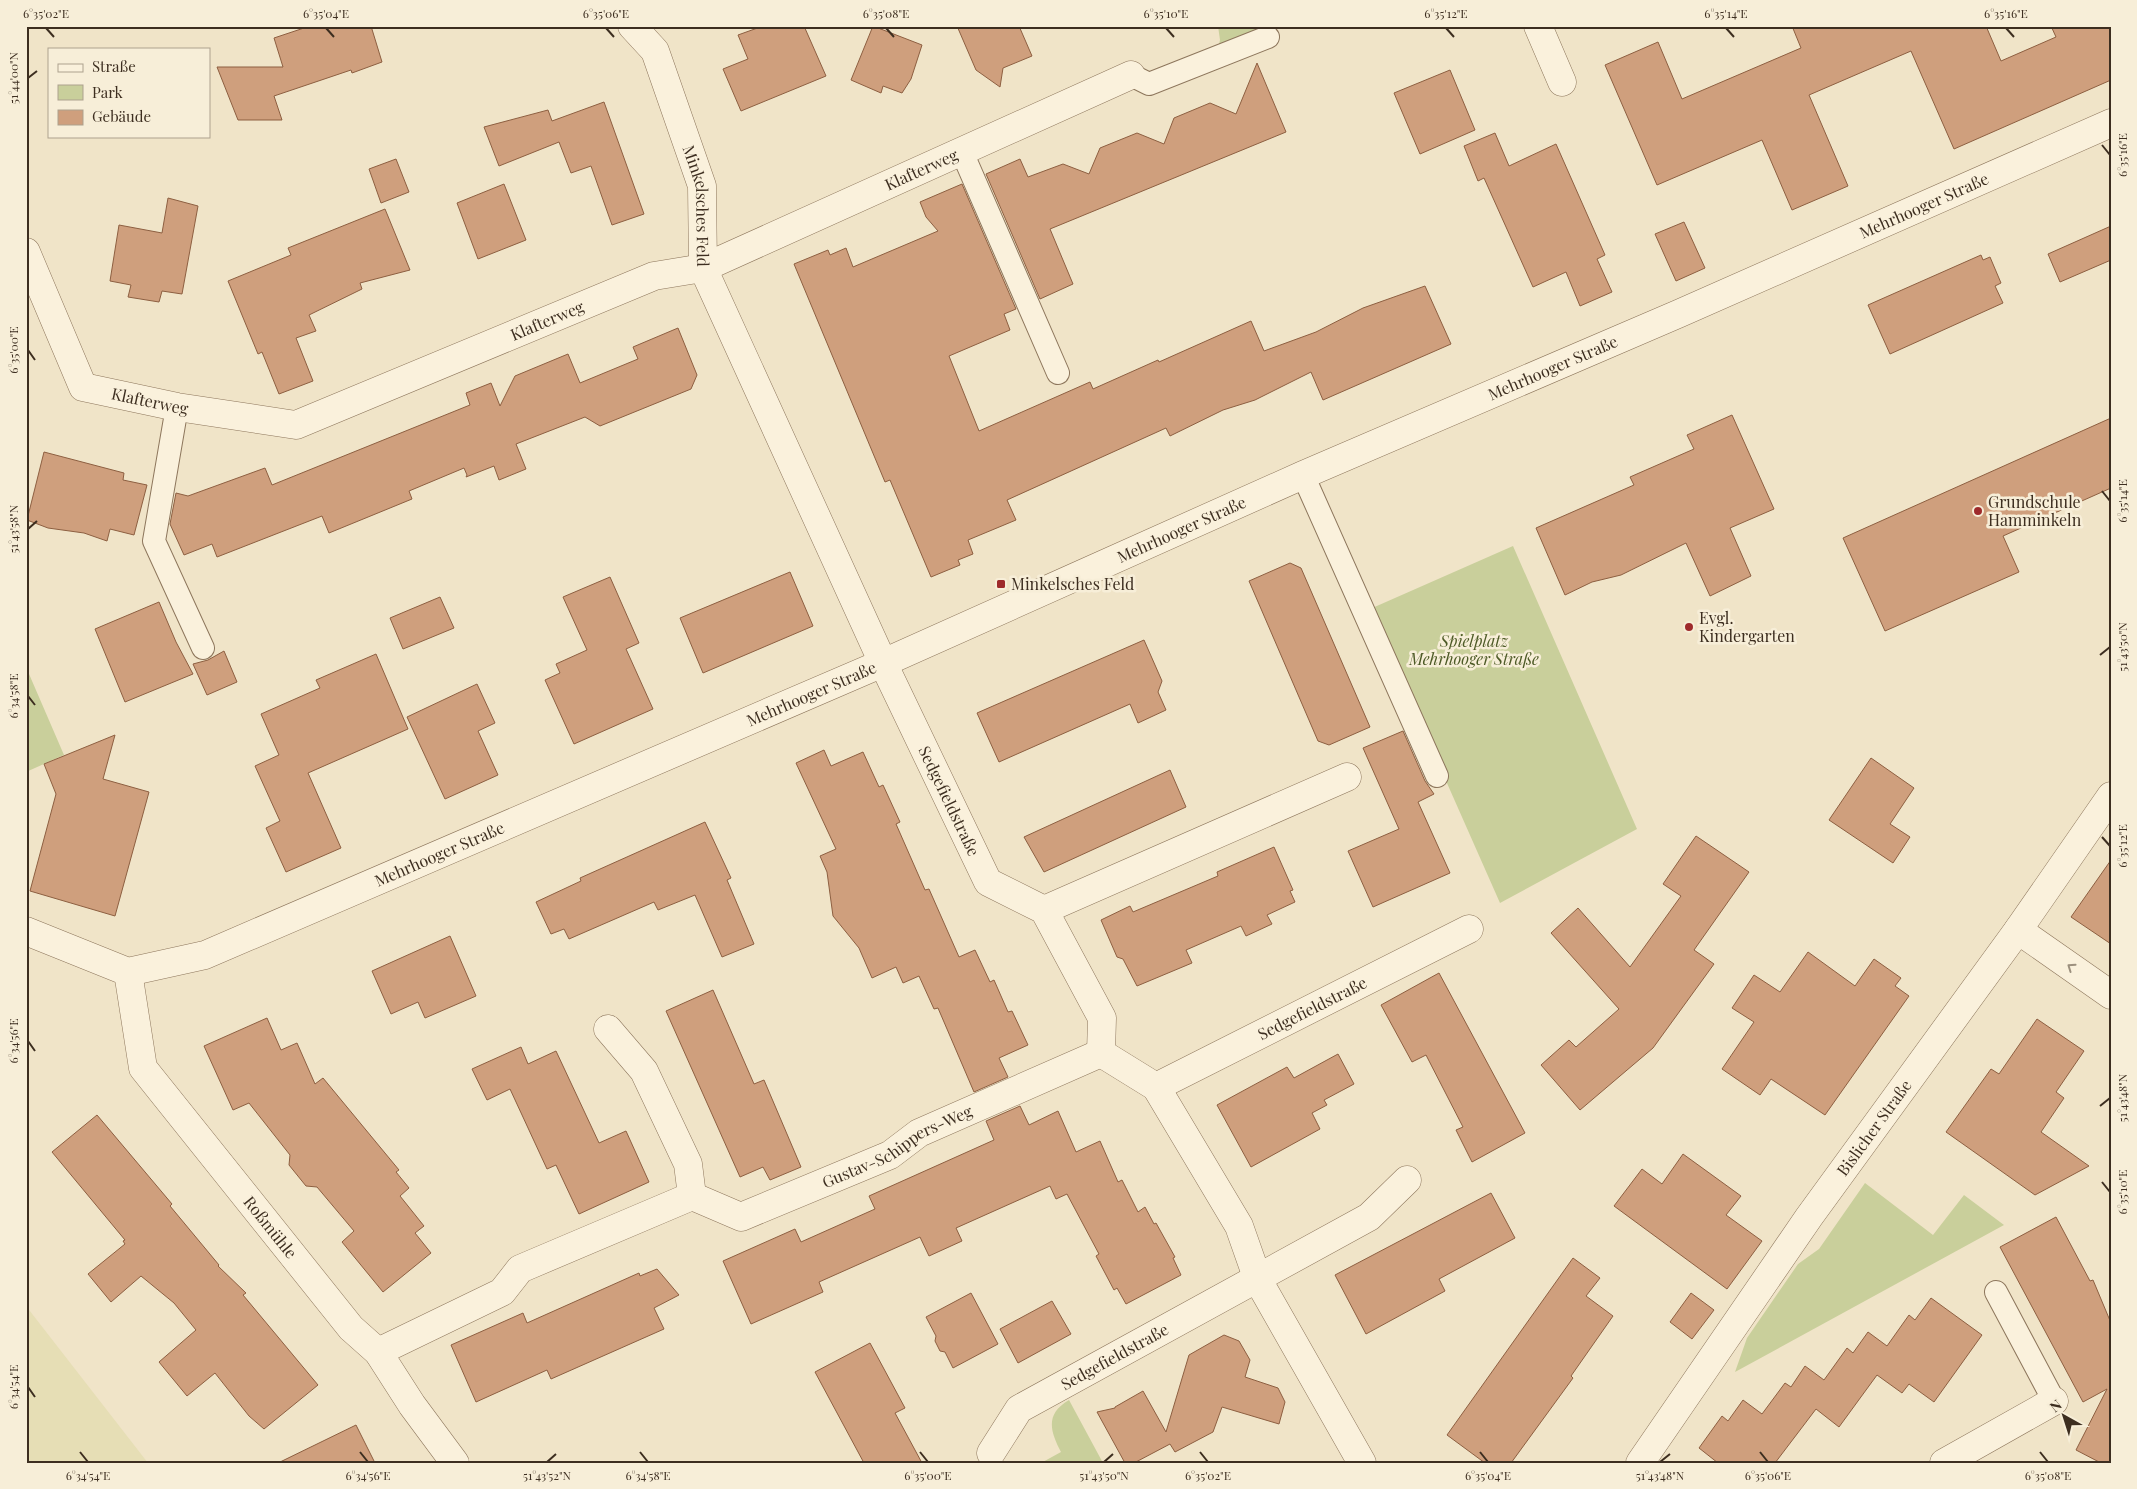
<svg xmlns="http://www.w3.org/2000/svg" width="2137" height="1489" font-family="'Playfair Display',serif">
	<rect width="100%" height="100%" fill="#f0e4c8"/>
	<!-- farmland -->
	<path fill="#e6deb5" d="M26 1306 148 1463H26Z"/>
	<!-- green -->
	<path fill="#c9cf9b" d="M1218 26H1274L1218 48 1220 40Z
		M1513 546 1637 829 1500 903 1370 609Z
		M26 667 64 755 26 772Z
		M1865 1183 1933 1235 1964 1195 2004 1225 1735 1372 1747 1338 1798 1264 1819 1249Z
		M1069 1400 1103 1463H1041L1061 1452C1050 1431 1045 1414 1069 1400Z"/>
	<!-- building -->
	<path fill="#cf9f7d" stroke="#8d5f41" d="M310 26H371L382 62 352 73 351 70 274 96 282 120H238L217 67H283L274 38Z
		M763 26H804L826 76 741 111 723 69 748 59 738 35Z
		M873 26 922 45 911 79 902 93 883 86 881 93 851 80Z
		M957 26H1019L1032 56 1003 68 1000 87 976 70Z
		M1792 26H1986L2001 61 2056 37 2051 26H2111V80L1954 149 1911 51 1809 95 1848 186 1792 210 1762 140 1657 185 1605 65 1658 42 1682 99 1801 48Z
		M1257 63 1286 132 1050 229 1073 284 1040 299 986 174 1020 159 1028 177 1063 164 1089 174 1100 148 1137 133 1164 144 1174 118 1210 103 1236 114Z
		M1450 70 1475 130 1420 154 1394 93Z
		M604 102 644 214 612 225 591 166 571 173 559 142 499 166 484 127 548 110 552 121Z
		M1495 133 1509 166 1556 144 1605 255 1597 259 1612 292 1580 306 1566 272 1533 287 1484 178 1478 181 1464 146Z
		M396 159 409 192 381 203 369 169Z
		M504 184 526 240 478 259 457 203Z
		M962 184 1016 309 1004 314 1010 330 949 356 979 431 1090 382 1093 389 1158 360 1159 362 1251 321 1264 351 1316 332 1363 308 1425 286 1451 344 1323 400 1311 372 1255 400 1223 410 1170 436 1166 428 1007 500 1016 520 968 540 973 554 958 560 960 565 931 577 890 480 885 482 794 264 828 250 830 255 846 248 853 267 938 231 926 217 920 202Z
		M168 198 198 206 182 294 162 291 159 302 128 297 131 285 110 281 119 225 162 233Z
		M385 209 410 270 360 283 362 289 309 315 316 331 296 338 313 381 279 394 262 352 258 354 228 281 291 255 288 248Z
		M1684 222 1705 268 1676 281 1655 234Z
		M2111 226V260L2060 282 2048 254Z
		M1981 255 1983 260 1990 257 2001 283 1995 286 2003 303 1890 354 1868 305Z
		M678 328 697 375 691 389 600 426 585 417 516 444 526 469 499 480 494 466 466 477 467 475 464 468 409 491 412 499 329 533 322 516 217 557 212 544 184 555 170 524 176 493 188 496 265 468 272 485 470 405 466 393 491 383 500 406 515 376 568 354 580 383 638 359 633 347Z
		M1732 415 1774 509 1730 528 1751 576 1710 596 1686 543 1621 575 1592 582 1565 595 1536 528 1634 485 1630 477 1694 449 1687 435Z
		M2111 418V488L2003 536 2019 572 1885 631 1843 538Z
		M44 452 124 473 123 480 147 485 134 535 110 529 107 541 84 533 48 528 27 520Z
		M1290 563 1301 568 1370 727 1329 745 1318 741 1249 581Z
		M790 572 813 626 703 673 680 618Z
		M610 577 639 643 626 649 653 709 574 744 545 680 560 673 556 664 587 650 563 597Z
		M440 597 454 628 403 649 390 618Z
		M159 602 176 642 193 674 125 702 95 629Z
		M1144 640 1162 681 1158 692 1166 710 1138 723 1130 704 999 762 977 713Z
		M224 651 237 682 207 695 193 664 208 660Z
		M376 654 408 729 308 773 341 848 286 872 266 828 280 821 255 766 279 755 261 714 320 688 316 680Z
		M477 684 495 723 478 731 498 775 445 799 407 717Z
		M1403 731 1425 781 1434 794 1418 802 1450 873 1373 907 1348 851 1399 829 1363 748Z
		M115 735 103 779 149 792 115 916 30 891 56 794 44 764Z
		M824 750 831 766 863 752 879 787 883 785 900 822 896 824 925 890 929 889 959 957 975 950 990 982 994 980 1008 1012 1012 1011 1028 1045 999 1058 1008 1077 974 1092 938 1008 934 1009 919 976 903 983 896 967 872 978 859 948 833 916 827 872 820 856 836 849 796 763Z
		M1871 758 1914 788 1890 824 1910 837 1893 863 1829 820Z
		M1170 770 1186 807 1044 872 1024 837Z
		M705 822 731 878 727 880 754 944 722 957 695 895 658 910 654 902 569 939 564 929 551 934 536 902 581 881 580 878Z
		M1696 836 1749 872 1694 950 1714 964 1653 1048 1580 1110 1541 1065 1569 1040 1576 1047 1619 1009 1551 933 1578 908 1630 967 1681 896 1663 884Z
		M1274 847 1293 890 1290 891 1295 902 1267 915 1272 924 1246 936 1241 926 1186 950 1192 963 1137 986 1123 959 1117 957 1101 920 1130 906 1133 912 1218 876 1217 872Z
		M2111 860V944L2071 917Z
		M450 936 476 996 425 1018 418 1002 391 1014 372 971Z
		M1808 952 1855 986 1874 959 1901 978 1895 986 1909 996 1825 1115 1771 1079 1760 1095 1722 1069 1754 1022 1732 1008 1754 975 1780 992Z
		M1439 973 1525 1133 1472 1162 1456 1130 1463 1127 1426 1055 1412 1062 1381 1005Z
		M713 990 754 1084 764 1080 801 1167 770 1180 763 1167 740 1177 666 1011Z
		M267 1018 281 1050 297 1043 315 1084 323 1078 399 1170 396 1172 409 1188 400 1196 424 1226 415 1233 431 1253 383 1292 342 1242 354 1231 317 1187 306 1186 289 1165 290 1155 249 1103 233 1110 204 1046Z
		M2037 1019 2084 1051 2056 1092 2064 1098 2041 1132 2089 1166 2035 1195 1946 1132 1991 1069 1999 1074Z
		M521 1047 528 1064 556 1051 599 1143 626 1131 649 1182 579 1214 556 1165 547 1169 510 1089 487 1100 472 1069Z
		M1338 1054 1354 1084 1324 1100 1327 1105 1312 1113 1320 1129 1251 1167 1217 1105 1287 1067 1294 1078Z
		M1020 1106 1029 1125 1058 1111 1076 1152 1100 1141 1118 1182 1122 1180 1138 1212 1145 1207 1154 1224 1156 1223 1175 1257 1173 1258 1181 1275 1126 1304 1117 1288 1114 1290 1096 1256 1099 1254 1067 1194 1056 1199 1050 1186 956 1228 962 1241 929 1256 920 1237 819 1282 823 1292 751 1324 723 1261 795 1229 801 1242 875 1209 869 1196 994 1140 986 1121Z
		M97 1115 172 1204 170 1206 219 1265 218 1266 246 1293 243 1295 318 1385 264 1429 249 1416 215 1373 187 1396 159 1362 196 1330 174 1303 141 1276 111 1302 88 1274 125 1244 123 1241 125 1240 52 1152Z
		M1683 1154 1741 1196 1726 1215 1762 1241 1727 1289 1614 1206 1642 1169 1662 1184Z
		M1491 1193 1515 1238 1439 1279 1445 1291 1366 1334 1335 1275Z
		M2056 1217 2090 1281 2093 1280 2111 1323V1463H2101L2076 1450 2107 1389 2083 1402 2000 1247Z
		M1573 1258 1600 1278 1586 1296 1613 1316 1571 1376 1573 1378 1511 1463H1485L1447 1435Z
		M657 1269 679 1295 654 1308 664 1329 551 1379 547 1370 476 1402 451 1345 523 1313 527 1323 639 1273 640 1276Z
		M971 1293 998 1344 953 1368 945 1352 940 1351 935 1341 936 1336 926 1317Z
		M1691 1293 1714 1310 1692 1339 1670 1322Z
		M1931 1298 1982 1335 1934 1402 1909 1384 1902 1393 1877 1375 1839 1427 1816 1409 1775 1463H1718L1699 1448 1722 1416 1728 1421 1743 1400 1762 1414 1785 1383 1791 1387 1805 1366 1824 1380 1847 1348 1853 1353 1868 1332 1887 1346 1909 1315 1915 1320Z
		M1052 1301 1071 1334 1018 1363 1000 1329Z
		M1224 1335 1239 1341 1250 1360 1245 1377 1278 1388 1285 1402 1279 1424 1222 1407 1213 1432 1175 1452 1170 1444 1134 1463H1125L1097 1412 1115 1408V1407L1143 1391 1166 1432 1189 1355Z
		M870 1343 905 1408 895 1413 922 1463H864L815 1372Z
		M356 1425 375 1463H278Z"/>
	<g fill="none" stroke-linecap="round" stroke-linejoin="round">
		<!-- lane casing -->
		<g stroke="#8d765c" stroke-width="24">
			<path id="lane" d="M1131 75 1149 84 1268 37
				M962 152 1058 373
				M177 407 154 541 203 648
				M1303 475 1437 776
				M1996 1292 2054 1401"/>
		</g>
		<!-- street casing -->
		<g stroke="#8d765c" stroke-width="29">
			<g id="street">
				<path id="s1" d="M632 26 655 51 702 186 703 268 883 663 988 882 1044 910 1102 1018 1101 1053 1156 1087 1239 1226 1258 1280 1362 1463"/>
				<path d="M1538 26 1562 82"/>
				<path id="s2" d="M26 252 83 387 177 407 296 425 654 276 703 268 1131 75"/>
				<path d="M1044 910 1347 777"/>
				<path d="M2018 930 2111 995"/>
				<path id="s3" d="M26 931 128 972 205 955 883 663 1303 475 1678 314 2111 123"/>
				<path id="s4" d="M128 972 143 1068 351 1328 378 1352 412 1405 455 1463"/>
				<path d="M608 1029 644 1071 688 1164 692 1196"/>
				<path id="s5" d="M1156 1087 1469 929"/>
				<path id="s6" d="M378 1352 502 1292 520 1269 692 1196 741 1217 890 1155 919 1133 1101 1053"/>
				<path id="s7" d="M991 1453 1019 1409 1369 1217 1407 1180"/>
				<path id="s8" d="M1640 1463 1809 1217 2018 930 2111 796"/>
				<path d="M1944 1463 2054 1401"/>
			</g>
		</g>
		<!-- lane -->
		<use href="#lane" stroke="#faf1dc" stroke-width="22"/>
		<!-- street -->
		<use href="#street" stroke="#faf1dc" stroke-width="28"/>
	</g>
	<!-- one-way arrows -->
	<defs><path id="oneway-chevron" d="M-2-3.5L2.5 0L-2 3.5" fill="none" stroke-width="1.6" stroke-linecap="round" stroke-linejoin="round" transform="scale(1.25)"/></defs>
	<use stroke="#9c907e" href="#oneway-chevron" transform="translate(2071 967) rotate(-145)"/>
	<!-- ticks -->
	<path fill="none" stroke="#3d2e20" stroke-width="2" d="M46 28 54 37M326 28 334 37M606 28 614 37M886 28 894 37M1166 28 1174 37M1446 28 1454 37M1726 28 1734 37M2006 28 2014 37M28 78 37 71M2102 145 2110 155M28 350 35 360M2102 491 2110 501M28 529 37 521M2100 655 2110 647M28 696 35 705M2102 837 2110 846M28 1041 35 1051M2100 1106 2110 1098M2102 1182 2110 1192M28 1387 35 1397M80 1452 88 1462M360 1452 368 1462M640 1452 648 1462M920 1452 928 1462M1200 1452 1208 1462M1480 1452 1488 1462M1760 1452 1768 1462M2040 1452 2048 1462M547 1462 556 1454M1104 1462 1113 1454M1660 1462 1670 1454"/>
	<!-- markers -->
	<g fill="#9e2a2b" stroke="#f7eed8" stroke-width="2">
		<circle cx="1978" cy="511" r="5"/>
		<rect x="996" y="579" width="10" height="10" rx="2.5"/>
		<circle cx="1689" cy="627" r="5"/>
	</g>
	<g text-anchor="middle" stroke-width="5" stroke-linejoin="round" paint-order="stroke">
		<!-- street labels -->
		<g font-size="16" fill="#3d2e20" stroke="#f7eed8">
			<text dy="6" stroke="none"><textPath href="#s2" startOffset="1040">Klafterweg</textPath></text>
			<text dy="6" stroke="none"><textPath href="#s3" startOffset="2064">Mehrhooger Straße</textPath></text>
			<text dy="6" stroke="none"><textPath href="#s1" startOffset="196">Minkelsches Feld</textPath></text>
			<text dy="6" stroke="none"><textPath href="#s2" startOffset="635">Klafterweg</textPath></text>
			<text dy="6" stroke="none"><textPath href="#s3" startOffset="1659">Mehrhooger Straße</textPath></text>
			<text dy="6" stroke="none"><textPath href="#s2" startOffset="215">Klafterweg</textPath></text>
			<text dy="6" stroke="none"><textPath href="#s3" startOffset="1254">Mehrhooger Straße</textPath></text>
			<text dy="6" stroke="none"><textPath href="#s3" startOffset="849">Mehrhooger Straße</textPath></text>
			<text dy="6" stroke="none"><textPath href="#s1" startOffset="846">Sedgefieldstraße</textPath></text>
			<text dy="6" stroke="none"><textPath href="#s3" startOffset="444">Mehrhooger Straße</textPath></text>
			<text dy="6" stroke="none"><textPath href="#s5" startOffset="175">Sedgefieldstraße</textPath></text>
			<text dy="6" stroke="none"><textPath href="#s8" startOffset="409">Bislicher Straße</textPath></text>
			<text dy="6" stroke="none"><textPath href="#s6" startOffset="579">Gustav-Schippers-Weg</textPath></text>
			<text dy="6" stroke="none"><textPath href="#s4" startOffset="301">Roßmühle</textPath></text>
			<text dy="6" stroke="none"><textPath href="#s7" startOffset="161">Sedgefieldstraße</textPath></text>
		</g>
		<!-- poi labels -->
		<g font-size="16" fill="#3d2e20" stroke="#f7eed8" text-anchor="start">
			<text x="1988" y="508">Grundschule<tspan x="1988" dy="18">Hamminkeln</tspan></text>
			<text x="1011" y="590">Minkelsches Feld</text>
			<text x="1699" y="624">Evgl.<tspan x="1699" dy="18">Kindergarten</tspan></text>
		</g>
		<!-- park labels -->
		<g font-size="16" font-style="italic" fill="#4d5a26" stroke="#f7eed8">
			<text x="1474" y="647">Spielplatz<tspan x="1474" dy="18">Mehrhooger Straße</tspan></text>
		</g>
	</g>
	<!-- border -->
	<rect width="2137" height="1489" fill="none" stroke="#f7eed8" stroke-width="55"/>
	<!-- legend -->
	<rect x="48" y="48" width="162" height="90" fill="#f7eed8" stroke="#ada18e"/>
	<rect x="58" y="64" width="25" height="8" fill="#faf1dc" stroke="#ada18e"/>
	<text x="92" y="72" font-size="15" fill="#3d2e20">Straße</text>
	<rect x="58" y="85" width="25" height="15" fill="#c9cf9b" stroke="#ada18e"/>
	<text x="92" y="98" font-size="15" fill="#3d2e20">Park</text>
	<rect x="58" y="110" width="25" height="15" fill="#cf9f7d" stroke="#ada18e"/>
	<text x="92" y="122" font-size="15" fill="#3d2e20">Gebäude</text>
	<!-- north arrow -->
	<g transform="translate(2064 1416) rotate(321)" stroke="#f7eed8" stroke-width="4" paint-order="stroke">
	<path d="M0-4L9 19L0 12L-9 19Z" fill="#3d2e20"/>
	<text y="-8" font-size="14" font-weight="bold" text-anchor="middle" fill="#3d2e20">N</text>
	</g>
	<rect x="28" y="28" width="2082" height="1434" fill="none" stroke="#3d2e20" stroke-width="2"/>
	<g font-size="12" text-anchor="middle" fill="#3d2e20">
		<text x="46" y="18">6°35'02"E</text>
		<text x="326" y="18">6°35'04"E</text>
		<text x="606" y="18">6°35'06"E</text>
		<text x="886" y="18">6°35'08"E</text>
		<text x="1166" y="18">6°35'10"E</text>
		<text x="1446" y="18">6°35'12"E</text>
		<text x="1726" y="18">6°35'14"E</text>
		<text x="2006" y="18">6°35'16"E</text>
		<text transform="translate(14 78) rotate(-90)" y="4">51°44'00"N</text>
		<text transform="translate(2123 155) rotate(-90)" y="4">6°35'16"E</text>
		<text transform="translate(14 350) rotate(-90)" y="4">6°35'00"E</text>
		<text transform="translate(2123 501) rotate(-90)" y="4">6°35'14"E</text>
		<text transform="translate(14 529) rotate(-90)" y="4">51°43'58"N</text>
		<text transform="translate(2123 647) rotate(-90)" y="4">51°43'50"N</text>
		<text transform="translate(14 696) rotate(-90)" y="4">6°34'58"E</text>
		<text transform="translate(2123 846) rotate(-90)" y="4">6°35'12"E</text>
		<text transform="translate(14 1041) rotate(-90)" y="4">6°34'56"E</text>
		<text transform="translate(2123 1098) rotate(-90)" y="4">51°43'48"N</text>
		<text transform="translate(2123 1192) rotate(-90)" y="4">6°35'10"E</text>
		<text transform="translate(14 1387) rotate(-90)" y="4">6°34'54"E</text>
		<text x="88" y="1480">6°34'54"E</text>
		<text x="368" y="1480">6°34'56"E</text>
		<text x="547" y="1480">51°43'52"N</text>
		<text x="648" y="1480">6°34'58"E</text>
		<text x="928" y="1480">6°35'00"E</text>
		<text x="1104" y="1480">51°43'50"N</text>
		<text x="1208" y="1480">6°35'02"E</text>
		<text x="1488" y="1480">6°35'04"E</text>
		<text x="1660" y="1480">51°43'48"N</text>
		<text x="1768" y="1480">6°35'06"E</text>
		<text x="2048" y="1480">6°35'08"E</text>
	</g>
</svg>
